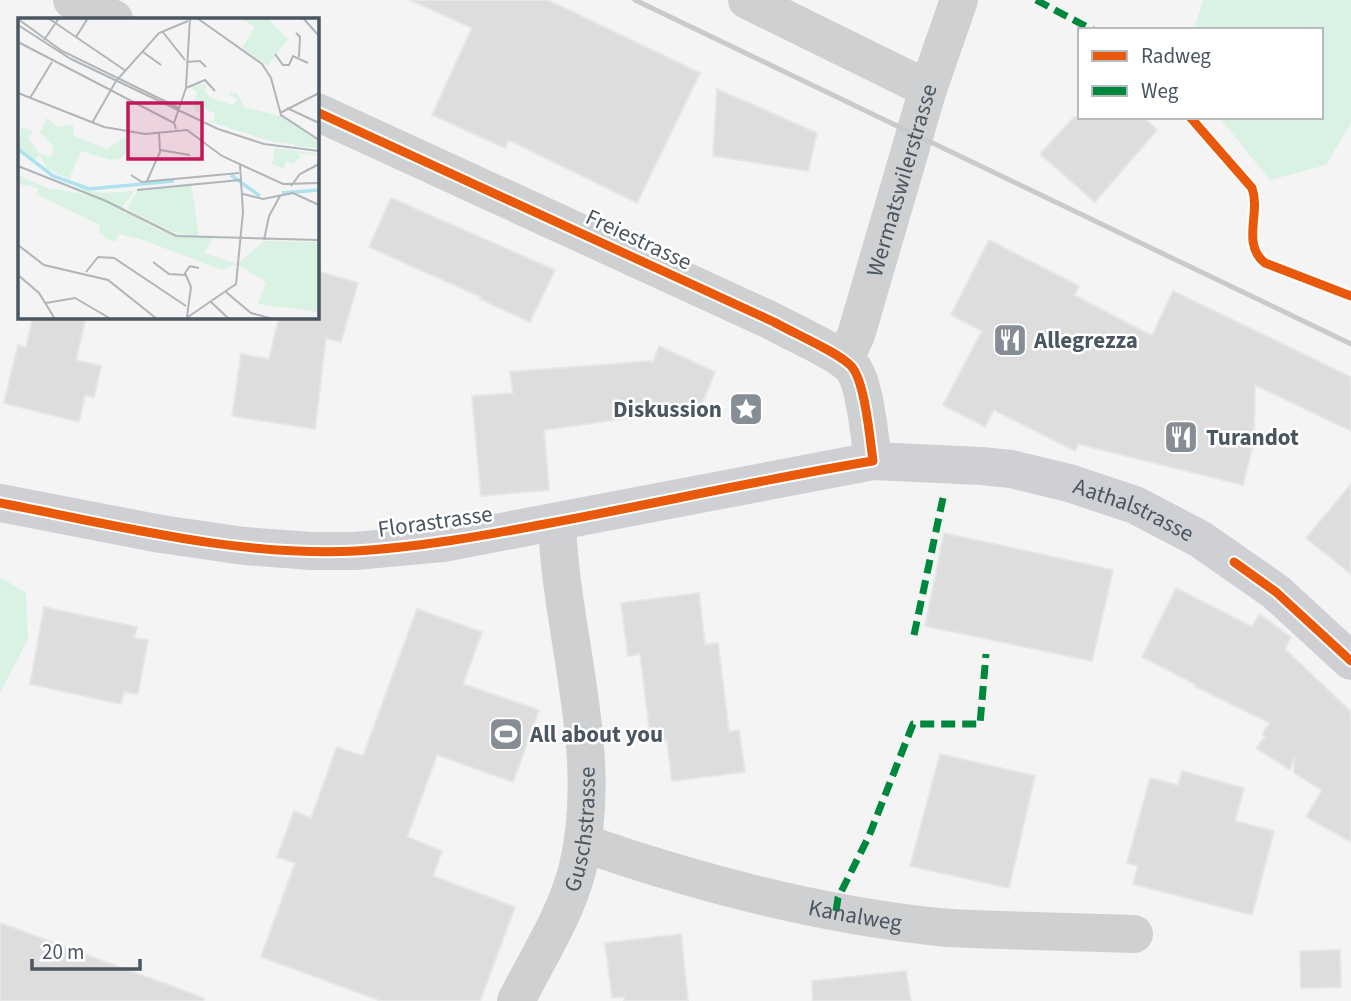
<svg xmlns="http://www.w3.org/2000/svg" width="1351" height="1001" font-family="'Source Sans 3',sans-serif">
	<rect width="100%" height="100%" fill="#f4f4f4"/>
	<!-- green -->
	<path fill="#d9f2e3" d="M1203 0H1351V123L1326 165 1270 180 1219 117H1321V30H1194Z
		M0 577 26 593 28 639 0 693Z"/>
	<!-- building -->
	<path fill="#ddddde" stroke="#e5e6e7" stroke-width="2" d="M410 0H548L700 73 637 203 509 140 505 148 432 115 472 28Z
		M717 89 817 133 808 171 713 156Z
		M1074 117H1143L1157 130 1095 202 1040 154Z
		M391 198 555 270 530 322 480 299 481 297 369 247Z
		M989 240 1079 286 1074 295 1152 336 1173 291 1351 377V431L1255 385 1254 440 1243 485 1078 444 1075 451 994 410 985 427 943 405 982 331 951 315Z
		M317 271 358 283 341 342 326 338 315 429 232 416 241 354 269 359 279 317H317Z
		M33 317H86L76 360 101 366 94 397 85 395 79 422 4 403 18 345 26 347Z
		M659 346 715 372 700 408 544 430 549 490 481 496 472 396 513 393 510 372 650 361 653 362Z
		M1351 484V574L1306 538Z
		M944 533 1113 570 1092 661 925 626Z
		M1176 588 1252 627 1259 614 1291 637 1285 649 1351 712V842L1306 817 1322 790 1294 773V757L1290 770 1256 748 1265 737 1262 734 1270 723 1194 686 1195 684 1142 657Z
		M699 593 705 645 718 643 729 732 739 730 745 772 672 781 667 740 651 742 640 654 628 656 621 603Z
		M44 607 137 627 134 638 148 640 138 694 124 692 121 704 30 684Z
		M417 609 482 632 463 684 539 710 513 782 437 755 407 837 442 851 433 876 515 907 480 1001H381L261 957 295 863 277 857 294 811 311 818 337 747 363 756Z
		M940 754 1035 776 1009 888 910 866Z
		M1182 771 1244 788 1235 821 1274 831 1252 915 1133 884 1138 866 1127 863 1150 778 1178 785Z
		M0 923 204 998 203 1001H0Z
		M681 934 688 1001H624V997L612 998 605 943Z
		M1340 950 1341 987 1301 988 1300 951Z
		M906 971 911 1001H813L812 981Z"/>
	<g fill="none" stroke-linecap="round" stroke-linejoin="round">
		<!-- street -->
		<g stroke="#ced0d2" stroke-width="38">
			<path d="M72 0 114 19"/>
			<path d="M747 0 928 89"/>
			<path d="M317 112 774 322C793 333 838 352 851 366 865 380 870 440 873 461"/>
			<path id="s1" d="M844 360 856 335 928 89 959 0"/>
			<path id="s2" d="M583 843C698 883 817 914 938 927 959 929 981 929 1002 930 1046 931 1090 933 1134 934"/>
			<path id="s3" d="M516 1001C537 959 565 916 577 871 606 753 561 639 557 522"/>
		</g>
		<!-- secondary -->
		<path stroke="#ced0d4" stroke-width="38" id="s4" d="M0 503 161 534 244 546 311 551H355L443 543 873 461 981 466 1011 469 1069 483 1135 505 1200 539 1276 592 1351 661"/>
		<!-- rail -->
		<path stroke="#c9cacc" stroke-width="5" d="M635 0 1351 344"/>
		<!-- quiet -->
		<path stroke="#00873e" stroke-width="7" stroke-dasharray="14 7" stroke-linecap="butt" d="M1036 0 1093 30
			M914 635 943 498
			M836 911 838 898 869 836 913 724H980L986 654"/>
		<!-- cycleway casing -->
		<g stroke="#fff" stroke-width="13">
			<path id="cycleway" d="M1190 117 1252 188C1261 213 1241 244 1265 263L1351 296
				M0 503C116 525 237 557 356 551 420 547 482 536 545 524 654 504 763 479 873 461 870 440 865 380 851 366 838 352 793 333 774 322L317 112
				M1234 562 1276 592 1351 661"/>
		</g>
		<!-- cycleway -->
		<use href="#cycleway" stroke="#e8590c" stroke-width="9"/>
	</g>
	<!-- icons -->
	<defs>
		<g id="restaurant-square" transform="scale(1.75)"><rect x="-9" y="-9" width="18" height="18" rx="4" fill="#868d94" stroke="#fff"/><path d="M-5-6h1v4h1v-4h1v4h1v-4h1v5L-1.5 .5V6h-2V.5L-5-1ZM5-6V6H3V1.5H1.5Q1.5-4 5-6Z" fill="#fff"/></g>
		<g id="sight-square" transform="scale(1.75)"><rect x="-9" y="-9" width="18" height="18" rx="4" fill="#868d94" stroke="#fff"/><path d="M0-6L1.8-2.2L6-1.7L2.9 1.2L3.7 5.4L0 3.3L-3.7 5.4L-2.9 1.2L-6-1.7L-1.8-2.2Z" fill="#fff"/></g>
		<g id="stadium-square" transform="scale(1.75)"><rect x="-9" y="-9" width="18" height="18" rx="4" fill="#868d94" stroke="#fff"/><path d="M0-5a6.5 5 0 1 0 0 10a6.5 5 0 1 0 0-10ZM-3.5-1.8h7v3.6h-7Z" fill="#fff"/></g>
	</defs>
	<g fill-rule="evenodd">
		<use href="#restaurant-square" x="1010" y="340"/>
		<use href="#sight-square" x="746" y="409"/>
		<use href="#restaurant-square" x="1181" y="437"/>
		<use href="#stadium-square" x="506" y="734"/>
	</g>
	<g text-anchor="middle" stroke-width="5" stroke-linejoin="round" paint-order="stroke">
		<!-- street labels -->
		<g font-size="23" fill="#4a5661" stroke="#fff">
			<text dy="8" stroke="none"><textPath href="#s1" startOffset="189">Wermatswilerstrasse</textPath></text>
			<text transform="translate(639 239) rotate(25)" y="8">Freiestrasse</text>
			<text dy="8" stroke="none"><textPath href="#s4" startOffset="1153">Aathalstrasse</textPath></text>
			<text transform="translate(435 521) rotate(-8)" y="8">Florastrasse</text>
			<text dy="8" stroke="none"><textPath href="#s3" startOffset="186">Guschstrasse</textPath></text>
			<text dy="8" stroke="none"><textPath href="#s2" startOffset="282">Kanalweg</textPath></text>
		</g>
		<!-- poi labels -->
		<g font-size="23" font-weight="bold" fill="#4a5661" stroke="#fff" text-anchor="start">
			<text x="1034" y="348">Allegrezza</text>
			<text x="722" y="417" text-anchor="end">Diskussion</text>
			<text x="1206" y="445">Turandot</text>
			<text x="530" y="742">All about you</text>
		</g>
	</g>
	<!-- overview -->
	<g transform="translate(18 18)">
		<rect width="301" height="301" fill="#f4f4f4"/>
		<path d="M223 0H249L270 21 250 48 224 30 237 9ZM189 65 187 74 194 81 215 87 219 82 210 75H219L226 89 262 98 301 123V130L276 128V121L275 126 256 124 189 103 196 102 197 96 186 90 180 95 175 89 179 75 172 69ZM28 100 40 109 55 107 56 118 89 131 110 117V130L104 140 92 142 63 133 51 161 30 151 21 137 17 142 0 129 4 109 15 113 11 121 21 135 33 139 36 128 22 115ZM257 130 301 136V137L278 135 283 137 276 146 268 143 266 151 254 146ZM0 157 29 170 71 177 52 168 84 175 117 173 103 191 142 213 195 220 186 235 219 246 246 223 301 224V294L240 286 248 264 219 246 204 252 122 221 100 216 98 224 90 221 81 214 82 207 18 176 20 170 0 166ZM173 165 181 218 144 212 109 191 119 173Z" fill="#d9f2e3"/>
		<path fill="none" stroke="#aee2f0" stroke-width="3.5" d="M0 131 35 158 71 171 156 163M213 157 242 178M264 175 301 172"/>
		<path fill="none" stroke="#b0b5b9" stroke-width="2" d="M30 0 108 53M179 0 244 46 253 60 263 97 301 122M285 0 301 18M0 1 44 33 161 90M0 7 53 41 200 111 246 126 301 133M144 13 167 42M278 15 282 19 281 39M58 19 70 0M26 22 41 0M0 24 156 105 158 111M125 34 143 47M257 36 265 47H271L275 38 290 45M168 44 182 43 188 49M168 70 187 62 197 73M0 75 86 109 127 116 169 112 204 138 265 166 301 165M12 80 34 44M269 90 301 105M262 95 301 75M74 105 98 63 141 15 170 3M156 105 168 70 172 0M142 132 172 137M0 148 88 183 158 218 301 222M113 157 124 164 221 155M129 163 142 134 141 114M273 168 282 156 301 146M119 172 222 162M225 176 245 181 275 175 301 187M246 222 251 198 262 178M0 227 26 247 90 262 139 301M135 244 151 256 168 257M68 254 80 239 96 240 168 288M0 257 21 275 37 301M208 274 233 295 255 301M193 284 211 301M28 285 57 280 93 301M169 299 173 269 167 255 172 248 181 250M167 301 218 266 225 194 222 147"/>
		<path fill="#c2185b" fill-opacity="0.15" stroke="#c2185b" stroke-width="3.5" d="M110 85H184V141H110Z"/>
		<rect width="301" height="301" fill="none" stroke="#4a5661" stroke-width="3.5"/>
	</g>
	<!-- legend -->
	<rect x="1078" y="28" width="245" height="91" fill="#ffffff" stroke="#b7bbc0" stroke-width="2"/>
	<rect x="1092" y="51" width="35" height="10" fill="#e8590c" stroke="#b7bbc0" stroke-width="2"/>
	<text x="1141" y="63" font-size="21" fill="#4a5661">Radweg</text>
	<rect x="1092" y="86" width="35" height="10" fill="#00873e" stroke="#b7bbc0" stroke-width="2"/>
	<text x="1141" y="98" font-size="21" fill="#4a5661">Weg</text>
	<!-- scale -->
	<path d="M32 959v10h108v-10" fill="none" stroke="#4a5661" stroke-width="3.5"/>
	<text x="42" y="959" font-size="21" fill="#4a5661" stroke="#ffffff" stroke-width="5" paint-order="stroke">20 m</text>
</svg>
